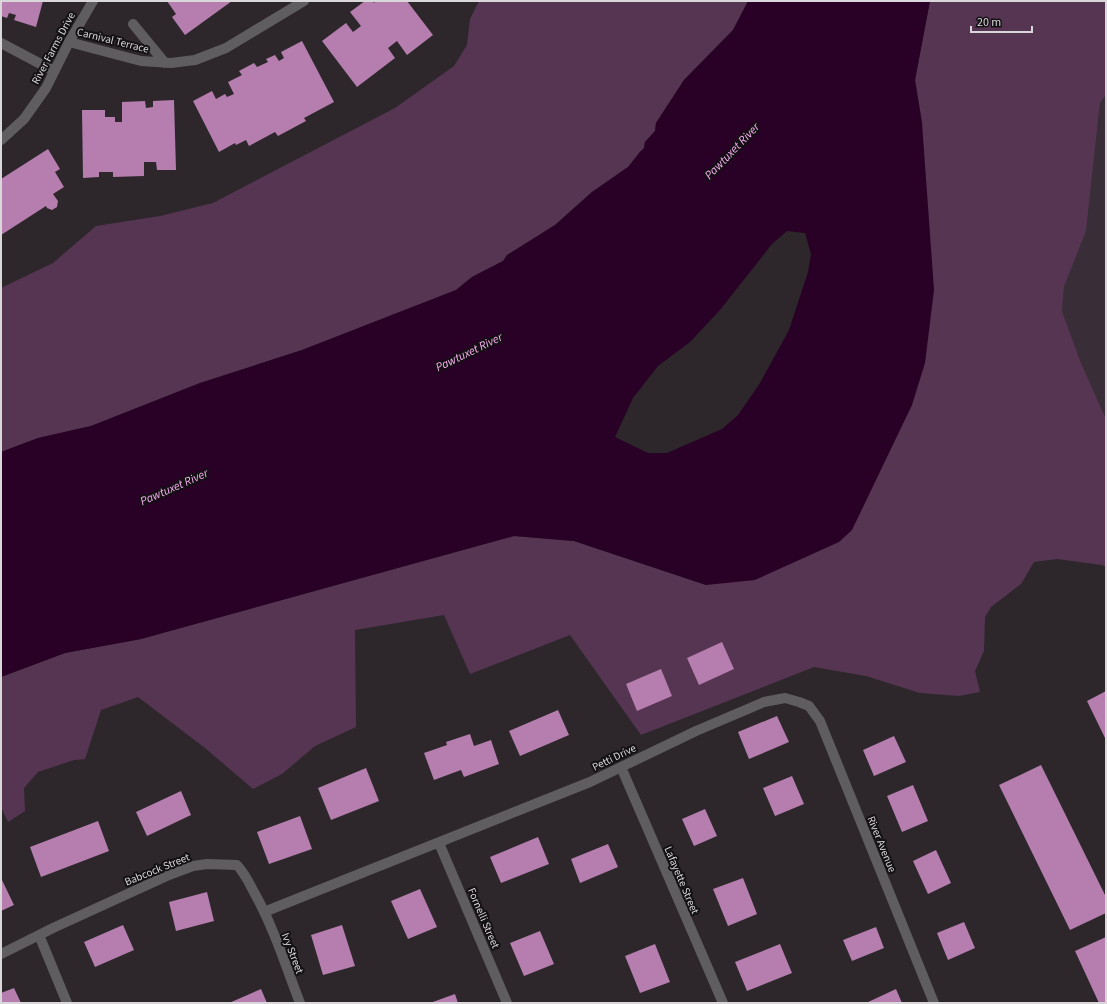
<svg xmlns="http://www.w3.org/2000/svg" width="1107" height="1004" font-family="'Source Sans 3',sans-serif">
	<rect width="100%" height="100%" fill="#2d272c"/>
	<!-- built -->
	<path fill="#392e37" d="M1106 95V419L1081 363 1062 311 1064 287 1086 231 1100 103Z"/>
	<!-- green -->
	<path fill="#563553" d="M479 1H748L733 30 684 80 656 123 655 131 645 142 644 148 640 152 628 167 592 192 555 225 507 255 503 261 472 277 456 290 302 350 200 383 91 426 38 438 1 452V288L53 263 96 226 160 216 213 203 395 108 454 66 467 45 470 19Z
		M930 1H1106V95L1100 103 1086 231 1064 287 1062 311 1081 363 1106 419V567L1102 565 1057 559 1034 562 1021 584 991 607 985 617 984 651 975 671 980 692 959 696 920 693 866 676 814 667 641 735 570 635 470 674 444 615 355 630 356 727 315 746 282 774 253 789 205 748 138 697 101 710 85 759 74 760 38 772 24 788 25 811 8 822 1 807V677L65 653 141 639 514 536 574 541 706 585 922 123 915 80Z"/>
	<!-- water -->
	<path fill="#290026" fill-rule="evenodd" d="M748 1H930L915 80 922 123 934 290 925 363 912 405 852 530 839 542 755 580 706 585 574 541 514 536 141 639 65 653 1 677V452L38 438 91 426 200 383 302 350 456 290 472 277 503 261 507 255 555 225 592 192 628 167 640 152 644 148 645 142 655 131 656 123 684 80 733 30ZM787 231 805 233 811 254 808 272 789 330 760 383 738 415 722 429 667 453H648L615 437 633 398 658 366 690 342 720 310 772 244Z"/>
	<!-- building -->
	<path fill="#b57eae" d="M1 1H43L36 27 14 20 16 15 9 13 7 18 1 16Z
		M167 1H232L185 35 172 17 176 14Z
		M365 1H373L374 3 376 1H407L433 35 407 55 397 41 388 48 395 58 357 87 322 41 346 23 353 32 361 26 350 12Z
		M302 41 334 102 304 118 306 121 278 136 275 132 249 146 246 140 236 145 235 143 219 152 193 101 212 91 216 99 225 94 227 97 234 94 228 82 242 75 239 71 254 63 257 67 268 62 266 59 275 55 279 61 284 58 281 52Z
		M174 100 176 170H157L156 162H144V176L113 177V172H99V177L83 178 82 110H105V117H115V122H122V102L145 101 146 108 153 107V101Z
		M48 149 60 169 55 172 64 187 53 194 58 201 57 207 52 210 47 208 46 206 1 235V179Z
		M722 642 734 669 699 685 687 658Z
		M661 669 672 696 637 711 626 684Z
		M1106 691V740L1087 701Z
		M558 710 569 735 520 756 509 731Z
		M777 716 789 742 749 759 738 732Z
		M470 734 474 746 491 740 499 764 464 777 461 770 434 780 424 753 447 745 446 742Z
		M894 736 906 762 874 776 863 750Z
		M1041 765 1106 897V913L1070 930 999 785Z
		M366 768 379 801 331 820 318 788Z
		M792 776 804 804 775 816 763 788Z
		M913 785 928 821 902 832 887 796Z
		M181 791 191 815 147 836 136 812Z
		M705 809 717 836 694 846 682 819Z
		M300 816 312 849 269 864 257 832Z
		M98 821 109 851 41 877 30 847Z
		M538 837 549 864 501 883 490 857Z
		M608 844 618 867 580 883 571 859Z
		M936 850 951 883 928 894 913 861Z
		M1 878 14 905 1 911Z
		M743 878 757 914 728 926 713 889Z
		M420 889 437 927 408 939 391 901Z
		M207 892 214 921 176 931 169 902Z
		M964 922 975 948 948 960 937 933Z
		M123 925 134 950 95 967 84 942Z
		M342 925 355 966 323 975 311 935Z
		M876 927 884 948 852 961 843 940Z
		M540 931 554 964 524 976 510 943Z
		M1106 937V1003H1099L1075 951Z
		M655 944 670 982 640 993 625 956Z
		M780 944 792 973 747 991 735 962Z
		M14 988 21 1003H1V993Z
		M261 989 267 1003H229Z
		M896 989 902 1003H866Z
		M455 994 458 1003H430Z"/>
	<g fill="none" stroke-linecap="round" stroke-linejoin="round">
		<!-- minor -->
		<path stroke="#605d60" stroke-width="10" d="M133 24 165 63
			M69 42 141 61 171 63 195 60 226 48 304 1
			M1 43 54 71
			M1 140 24 119 46 88 69 42 93 1
			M621 767 723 1003
			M439 843 507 1003
			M264 912 590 782 696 731 764 702 785 698 799 702 809 706 820 721 934 1003
			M39 935 67 1003
			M1 954 53 928 169 875 193 866 207 864 237 865C246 875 249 883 255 894 274 928 286 967 300 1003"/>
	</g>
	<g text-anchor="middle" stroke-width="4" stroke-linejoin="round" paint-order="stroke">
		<!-- street labels -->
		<g font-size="11" fill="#dad7da" stroke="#131113">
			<text transform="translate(113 40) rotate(14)" y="4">Carnival Terrace</text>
			<text transform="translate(53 48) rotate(-62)" y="4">River Farms Drive</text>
			<text transform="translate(614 757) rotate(-26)" y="4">Petti Drive</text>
			<text transform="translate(882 844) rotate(68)" y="4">River Avenue</text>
			<text transform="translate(157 869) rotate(-22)" y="4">Babcock Street</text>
			<text transform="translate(682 880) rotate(67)" y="4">Lafayette Street</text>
			<text transform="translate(484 918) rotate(67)" y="4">Fornelli Street</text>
			<text transform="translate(293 953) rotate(69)" y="4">Ivy Street</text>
		</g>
		<!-- water labels -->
		<g font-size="12" font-style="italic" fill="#faadf1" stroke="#131113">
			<text transform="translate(732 151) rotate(-46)" y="4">Pawtuxet River</text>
			<text transform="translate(469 352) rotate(-26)" y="4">Pawtuxet River</text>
			<text transform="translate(174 487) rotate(-24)" y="4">Pawtuxet River</text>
		</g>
	</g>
	<!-- border -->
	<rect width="1107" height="1004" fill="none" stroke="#dad7da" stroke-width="4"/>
	<!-- scale -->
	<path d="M971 26v6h61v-6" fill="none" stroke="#dad7da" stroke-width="2"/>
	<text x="977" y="26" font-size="12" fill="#dad7da" stroke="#131113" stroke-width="3" paint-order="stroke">20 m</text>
</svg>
